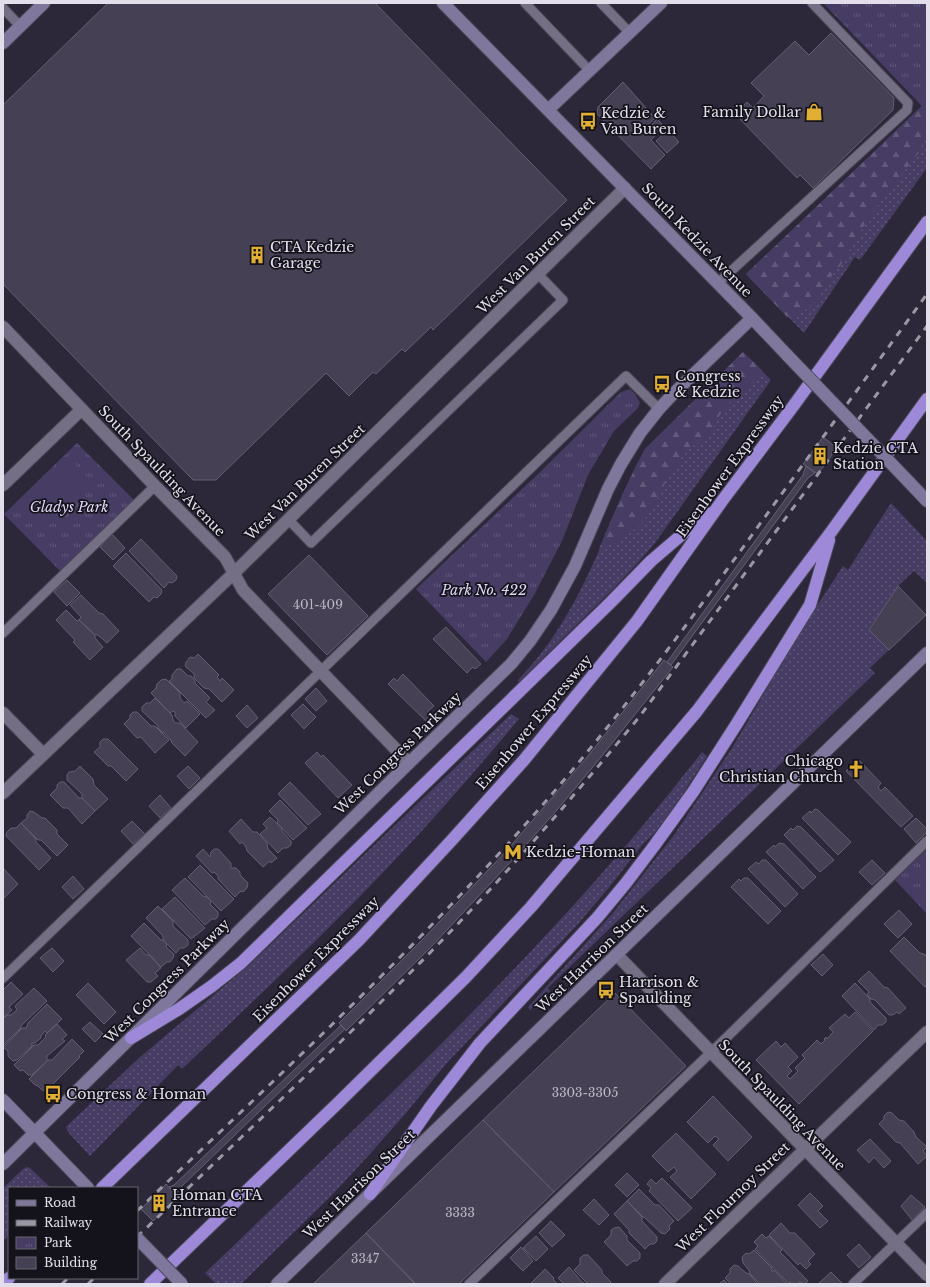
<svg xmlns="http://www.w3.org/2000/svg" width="930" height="1287" font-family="'Libre Baskerville',serif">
	<defs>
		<pattern id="grass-dots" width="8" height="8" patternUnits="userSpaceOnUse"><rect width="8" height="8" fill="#473c64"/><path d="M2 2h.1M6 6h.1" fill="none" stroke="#61587a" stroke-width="1.8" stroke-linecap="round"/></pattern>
		<pattern id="forest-firs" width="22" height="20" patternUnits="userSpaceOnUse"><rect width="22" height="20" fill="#473c64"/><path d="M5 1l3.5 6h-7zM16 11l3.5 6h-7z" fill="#61587a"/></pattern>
		<pattern id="park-tufts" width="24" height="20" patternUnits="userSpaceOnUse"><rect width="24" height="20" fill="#473c64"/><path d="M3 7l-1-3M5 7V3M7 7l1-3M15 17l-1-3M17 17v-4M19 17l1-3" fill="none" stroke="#61587a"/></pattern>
	</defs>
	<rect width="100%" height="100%" fill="#2c283a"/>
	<!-- grass -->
	<path fill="url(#grass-dots)" d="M927 101V168L860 260 855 257 804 333 746 274Z
		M743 352 771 380 655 543 636 565 614 588 519 682 518 680C550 647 573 608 592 566 598 555 601 543 606 532 618 504 630 476 645 449Z
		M891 503 927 541V583L914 571 898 586 869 629 889 650 870 668 875 673 552 984 548 988 550 991 530 1010 528 1007 612 914 674 835 732 748 803 627 843 566 848 570Z
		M511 714 519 719C486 758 453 797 419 834 344 916 263 992 182 1069L178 1065 90 1156 68 1132 66 1127 69 1124 139 1058 247 967Z
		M702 752 707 756 681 797 653 835 643 844 607 890 578 924 446 1064 406 1113 369 1155 331 1196 241 1284H216L205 1273C378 1106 555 943 702 752Z
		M27 1167 30 1168 51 1188H9V1235L3 1241V1188L23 1169Z"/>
	<!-- forest -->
	<path fill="url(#forest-firs)" d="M927 74V134L919 152 868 219 843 262 829 280 817 301 804 311 787 317 746 274 922 106 912 95Z
		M743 352 763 371 760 376 734 398 719 416 712 431 690 449 683 456 667 479 653 509 640 525 620 541 599 549 636 466 645 449Z"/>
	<!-- park -->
	<path fill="url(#park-tufts)" d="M823 3H927V101L922 106Z
		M630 389 635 394 640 403 637 409 614 431 588 475 562 541 534 595 507 639 486 662 416 589 537 475 621 392Z
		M77 443 134 500 61 572 4 514Z
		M927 849V914L895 880Z"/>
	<!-- pitch -->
	<path fill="#473c64" d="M68 457 92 482 42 532 17 507Z"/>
	<!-- building -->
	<path fill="#454053" stroke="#635e72" d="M108 3H375L567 200 433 330 431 327 405 352 402 349 376 374 373 372 349 396 326 373 216 480H193L3 284V105Z
		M831 33 894 98 893 110 813 188 800 175 797 178 735 114 747 102 753 108 764 96 751 83 795 41 809 55Z
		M623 82 655 118 641 131 644 133 657 119 664 126 651 140 665 155 651 169 597 114 598 107Z
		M668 130 679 142 667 153 656 141Z
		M823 437 837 448 818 474 803 464Z
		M806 466 815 473 808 478 671 665 667 662 803 475Z
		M112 534 125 548 113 560 100 547Z
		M141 539 177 576 176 580 172 583 169 582 164 588 129 551Z
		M126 553 162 590 161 594 157 598 154 597 149 602 113 566Z
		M309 555 368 616 327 655 268 594Z
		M67 580 80 593 67 606 54 592Z
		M898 586 926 615 889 650 869 630Z
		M81 595 99 613 103 614 119 631 107 643 98 635H95L79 620 81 617 70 605Z
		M66 610 77 621 79 620 95 635V638L103 647 90 660 73 642 75 640 56 620Z
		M446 627 481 664 475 669 473 667 467 673 433 639Z
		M198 654 219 675 217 677 220 681 222 678 234 690 222 702 209 689 204 688 194 678V674L185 666 186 662 190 657 194 658Z
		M664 660 673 667 597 762 557 810 517 855 433 945 346 1031 339 1023 425 937 508 849 588 756Z
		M177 669H181L188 676H191L195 681V683L210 698 206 702 215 710 206 718 169 681 172 679V675Z
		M403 674 434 706 428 711 434 717 428 723 388 684 394 678 397 681Z
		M166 679 180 693V698L184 703 187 701 200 714 186 728 175 716V712L173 711 170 713 151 693 156 688 157 684 161 680Z
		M316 688 327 701 316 711 305 699Z
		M155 698 172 715 173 720 175 723H180L198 742 185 756 172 743 171 740 164 733H163L158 728V726L142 711V707L146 703H150Z
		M303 704 316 717 304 729 291 715Z
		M247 705 258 718 247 728 236 716Z
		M133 712H137L151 726H155L169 740 155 753 141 737 137 738 124 724 130 718V715Z
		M103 739H108L138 769 126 781 111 766H108L94 752 100 747V742Z
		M317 752 321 757 323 755 352 785 338 798 305 763Z
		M858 759 881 783 878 787 881 791 885 787 913 816 901 827 846 771Z
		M80 766 93 779 94 785 108 799 95 811 82 798V794L67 780V775L69 772 75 771Z
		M188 766 200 778 189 789 177 776Z
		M60 782H64L79 798H82L95 811 82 824 68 808H63L50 795 57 788V785Z
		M290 782 321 814 308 825 278 794Z
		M160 795 171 808 160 818 149 806Z
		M280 800 307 828 293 840 277 823 278 820 269 811Z
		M815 809 818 810 851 842 838 855 802 818 810 811 811 813Z
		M30 811 34 812 42 818H45L57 830V834L68 845 57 856 41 840H38L21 823 27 818V815Z
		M270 817 282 828V831L291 841V845L287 848H283L278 853 260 834 267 828 263 824Z
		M916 818 927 829V832L916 843 904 829Z
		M241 819 253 832H257L267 843 268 849 277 858 271 863 270 861 263 867 247 851 246 847 242 842 240 844 229 831Z
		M132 821 145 834 133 844 121 831Z
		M21 823 36 839V842L51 858 39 870 6 836 7 832 11 828H16Z
		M797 826 801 827 834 860 820 872 784 835 791 828 793 830Z
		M779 843 784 844 816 877 803 889 766 852 774 845 775 847Z
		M203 849 210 857 211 852 214 849H218L231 863V868H236L240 872V875L248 883 247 888 243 892 241 891 235 897 218 879V876L214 872 212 873 196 856Z
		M762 860H766L798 894 785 907 748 869 756 862 759 864Z
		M872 860 885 873 872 885 859 872Z
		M200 865 234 899 221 911 188 877Z
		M3 868 18 884 3 899Z
		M73 876 84 889 73 899 62 887Z
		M185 878 203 896 207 897 211 901 210 904 218 912V916L216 919H212L205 925 172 890Z
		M744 878H748L781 911 768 924 731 887 739 879 741 881Z
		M175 897 205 928 191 939 162 909Z
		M158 906 173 921V926L188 940V945L184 948H180L176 953 163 940V936L146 918Z
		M899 910 912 924 898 938 884 924Z
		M144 923 161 940H163L167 944 166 947 174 954 173 958 170 962H167L161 967 131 936Z
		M904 937 920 953 924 954 927 957V985L925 987 890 951Z
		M52 948 64 961 53 972 40 958Z
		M140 948 146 955H150L161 968 155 973 158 976 151 982H147L126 960Z
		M823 954 833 965 822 976 811 965Z
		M869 971 884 987 888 988 906 1008 899 1014 897 1012 893 1015H889L875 1000 871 999 867 995 869 992 858 981Z
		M11 982 23 994 9 1007 12 1010 3 1018V990Z
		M88 983 116 1012 104 1024 76 995Z
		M855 983 870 999V1002L886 1018V1022L882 1025H878L874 1030 842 996Z
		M34 988 47 1001 21 1026V1028L3 1045V1019L7 1015H11L17 1010 15 1006Z
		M615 993 686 1066 554 1192 483 1120Z
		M47 1004 62 1019 47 1033 45 1031 41 1036V1038L35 1043H32V1046L17 1060 13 1061 8 1056V1051L3 1047 22 1028H26L27 1026 28 1023Z
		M855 1012 873 1031 799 1104 756 1060 776 1041 781 1047 785 1043 798 1057 788 1067 792 1071 787 1076 790 1079 798 1071 795 1068 805 1058 802 1055 817 1040 821 1044 825 1040 824 1039 826 1037 827 1039 833 1032 829 1028 845 1014 849 1018Z
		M90 1022 103 1034 95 1042 82 1029Z
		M57 1024 67 1035 62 1039 65 1041 47 1056V1061L32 1075H28L23 1070 20 1071 14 1065 34 1045H38L46 1037 45 1035Z
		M341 1025 345 1029 179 1189 176 1195 169 1187 174 1185Z
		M72 1039 84 1051 79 1056 80 1057 46 1091 42 1090 38 1086 35 1085 29 1079 48 1060H52Z
		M713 1096 752 1137 728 1161 713 1145 719 1139 715 1136 708 1143 687 1122Z
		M888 1112 892 1113 899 1120 904 1121 914 1132 916 1137 927 1147 923 1151 927 1156 918 1164 900 1143 896 1142 879 1124 884 1119V1116Z
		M483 1120 554 1192 459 1284H416L366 1233Z
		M676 1133 716 1174 691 1199 670 1177 677 1171 674 1167 668 1172 652 1156Z
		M870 1139 891 1161 884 1168 874 1157 869 1163 857 1150Z
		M627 1173 639 1185 627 1197 615 1185Z
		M662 1178 692 1208 678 1221 649 1191 651 1188 647 1184 651 1179 656 1184Z
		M166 1184 178 1197 153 1221 141 1209Z
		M639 1189 655 1205H659L674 1221 669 1226 670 1229 665 1234 661 1233 645 1218 643 1217 627 1201Z
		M810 1193 823 1206 818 1211 828 1221 820 1228 798 1205Z
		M911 1195 925 1207 912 1220 901 1206Z
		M594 1199 609 1215 599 1225 583 1210Z
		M627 1201 642 1217V1221L657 1237V1241L654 1244H650L645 1249 629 1233V1230L614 1214Z
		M551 1221 565 1235 552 1247 539 1233Z
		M781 1223 790 1233H795L815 1254 808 1261 811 1264 806 1269 800 1263 798 1265 769 1235Z
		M619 1227 627 1236V1240L640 1253V1258L637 1261H633L627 1266 604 1242 611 1235V1230L614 1228Z
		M366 1233 415 1284H313Z
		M762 1234 766 1238 769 1236 782 1250 780 1252 808 1281 804 1284 800 1282 798 1284H792L790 1282 789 1284 755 1249 758 1246 754 1242Z
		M536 1236 548 1249 536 1261 523 1248Z
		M859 1244 871 1257 859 1268 847 1255Z
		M521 1247 533 1261 523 1271 510 1258Z
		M754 1250 772 1268V1272L774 1270 787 1284H760L750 1274 749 1270 743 1263 742 1257 746 1253 749 1254Z
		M584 1255H588L602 1270V1273L611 1282 609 1284H588L574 1270 580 1264V1258Z
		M734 1265 738 1266 746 1273 749 1274 758 1284H731L725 1278 730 1273V1269Z
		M569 1267 583 1283 588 1284H564L558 1278Z
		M545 1269 554 1278 553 1279 557 1284H531V1283Z
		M831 1272 843 1284H818Z
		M724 1280 728 1284H719Z"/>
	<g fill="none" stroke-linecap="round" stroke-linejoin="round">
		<!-- lane casing -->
		<g stroke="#4a4756" stroke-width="11">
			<path id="lane" d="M525 3 590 71
				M601 3 630 33
				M3 8 20 26
				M718 283 907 110 908 103 812 3
				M288 519 311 543 563 300 538 274
				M3 633 155 486
				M3 978 626 376 659 409
				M469 1284 727 1037 927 841
				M853 1284 927 1213"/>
		</g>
		<!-- street casing -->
		<g stroke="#4a4756" stroke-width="14">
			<path id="street" d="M3 327 155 486 225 557 243 590 409 763
				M3 485 81 410
				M3 713 43 754
				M3 793 234 573 625 188
				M617 955 927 1275
				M665 1284 927 1032"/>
		</g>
		<!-- secondary casing -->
		<g stroke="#4a4756" stroke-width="14">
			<path id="secondary" d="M443 3 752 318 787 355
				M3 43 44 3
				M548 110 661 3
				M909 482 927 501
				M3 1100 88 1188
				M3 1164 409 763 511 664 530 641 551 610 575 566 608 489 621 464 640 433 659 409 673 394 752 318
				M277 1284 927 653"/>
		</g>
		<!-- highway casing -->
		<g stroke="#4a4756" stroke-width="14">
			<path id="highway" d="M131 1038 179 1009 212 986 241 963 611 602 651 561 707 513
				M102 1188 359 940 451 841 524 760 637 621 722 501 794 405 927 222
				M370 1194 431 1106 480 1043 597 918 626 883 654 846 693 792 736 725 810 605 829 540
				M3 1284 9 1278
				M150 1284 339 1102 466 977 531 907 697 711 831 532 927 399"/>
		</g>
		<!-- lane -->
		<use href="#lane" stroke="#746f84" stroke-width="9"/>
		<!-- street -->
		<use href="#street" stroke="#746f84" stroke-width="12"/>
		<!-- secondary -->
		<use href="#secondary" stroke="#80779d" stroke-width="12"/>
		<!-- highway -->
		<use href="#highway" stroke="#9d89d7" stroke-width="12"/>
		<!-- rail -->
		<path stroke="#9b98a6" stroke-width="3" stroke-dasharray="7 7" stroke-linecap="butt" d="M137 1211C276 1078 419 947 546 801 623 712 693 617 762 521 817 445 872 370 927 294
			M137 1237C243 1135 351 1035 453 929 518 861 580 789 640 716L927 326
			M62 1284 68 1278
			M88 1284 94 1278"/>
		<!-- secondary-bridge casing -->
		<g stroke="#4a4756" stroke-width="14" stroke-linecap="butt">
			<path id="secondary-bridge" d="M787 355 909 482
				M137 1238 182 1284"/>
		</g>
		<!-- secondary-bridge -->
		<use href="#secondary-bridge" stroke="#80779d" stroke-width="12"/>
	</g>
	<!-- icons -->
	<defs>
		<g id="shop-bare" transform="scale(1.38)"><path d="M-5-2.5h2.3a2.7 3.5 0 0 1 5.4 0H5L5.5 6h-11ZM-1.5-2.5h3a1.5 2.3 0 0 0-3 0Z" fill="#e1af34" stroke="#14121a" stroke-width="2.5" paint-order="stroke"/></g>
		<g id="bus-bare" transform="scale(1.38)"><path d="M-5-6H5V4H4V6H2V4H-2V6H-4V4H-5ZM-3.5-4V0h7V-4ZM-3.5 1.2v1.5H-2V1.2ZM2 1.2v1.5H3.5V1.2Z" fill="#e1af34" stroke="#14121a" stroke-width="2.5" paint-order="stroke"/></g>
		<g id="building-bare" transform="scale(1.38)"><path d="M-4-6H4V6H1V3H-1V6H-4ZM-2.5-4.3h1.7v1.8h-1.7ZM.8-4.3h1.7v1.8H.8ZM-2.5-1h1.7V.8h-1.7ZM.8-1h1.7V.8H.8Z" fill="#e1af34" stroke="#14121a" stroke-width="2.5" paint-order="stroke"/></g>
		<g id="church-bare" transform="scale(1.38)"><path d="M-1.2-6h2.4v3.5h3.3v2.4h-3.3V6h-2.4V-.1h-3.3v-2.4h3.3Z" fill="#e1af34" stroke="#14121a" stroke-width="2.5" paint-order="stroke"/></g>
		<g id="metro-bare" transform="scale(1.38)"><path d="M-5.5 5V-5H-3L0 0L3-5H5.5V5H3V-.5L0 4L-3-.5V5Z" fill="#e1af34" stroke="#14121a" stroke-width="2.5" paint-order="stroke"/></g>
	</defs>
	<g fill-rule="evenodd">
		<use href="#shop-bare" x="814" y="112"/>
		<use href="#bus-bare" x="588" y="121"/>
		<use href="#building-bare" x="257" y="255"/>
		<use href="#bus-bare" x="662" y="384"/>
		<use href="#building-bare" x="820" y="456"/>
		<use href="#church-bare" x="856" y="769"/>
		<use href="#metro-bare" x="513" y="852"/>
		<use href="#bus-bare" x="606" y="990"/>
		<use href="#bus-bare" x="53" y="1094"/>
		<use href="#building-bare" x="159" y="1203"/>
	</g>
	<g text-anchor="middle" stroke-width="3.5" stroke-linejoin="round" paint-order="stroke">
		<!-- number labels -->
		<g font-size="12" fill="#bbb7c5">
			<text x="318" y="609">401-409</text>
			<text x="585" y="1097">3303-3305</text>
			<text x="460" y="1217">3333</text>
			<text x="365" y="1263">3347</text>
		</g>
		<!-- poi labels -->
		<g font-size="14" fill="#e2dfeb" stroke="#14121a" text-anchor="start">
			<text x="801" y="117" text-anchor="end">Family Dollar</text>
			<text x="601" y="118">Kedzie &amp;<tspan x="601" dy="16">Van Buren</tspan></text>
			<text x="270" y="252">CTA Kedzie<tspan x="270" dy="16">Garage</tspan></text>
			<text x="675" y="381">Congress<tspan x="675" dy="16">&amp; Kedzie</tspan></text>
			<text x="833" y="453">Kedzie CTA<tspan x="833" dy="16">Station</tspan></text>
			<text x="843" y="766" text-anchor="end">Chicago<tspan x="843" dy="16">Christian Church</tspan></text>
			<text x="526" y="857">Kedzie-Homan</text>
			<text x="619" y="987">Harrison &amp;<tspan x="619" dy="16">Spaulding</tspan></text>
			<text x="66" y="1099">Congress &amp; Homan</text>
			<text x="172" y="1200">Homan CTA<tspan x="172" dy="16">Entrance</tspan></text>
		</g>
		<!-- street labels -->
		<g font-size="14" fill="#e2dfeb" stroke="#14121a">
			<text transform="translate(697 240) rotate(46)" y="5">South Kedzie Avenue</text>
			<text transform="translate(536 255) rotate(-45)" y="5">West Van Buren Street</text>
			<text transform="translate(730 466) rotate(-54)" y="5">Eisenhower Expressway</text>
			<text transform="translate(162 471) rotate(46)" y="5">South Spaulding Avenue</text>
			<text transform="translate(305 482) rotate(-44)" y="5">West Van Buren Street</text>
			<text transform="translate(534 722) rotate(-50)" y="5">Eisenhower Expressway</text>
			<text transform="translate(398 753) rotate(-44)" y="5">West Congress Parkway</text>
			<text transform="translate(592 958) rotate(-44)" y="5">West Harrison Street</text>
			<text transform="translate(316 959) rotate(-45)" y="5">Eisenhower Expressway</text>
			<text transform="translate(167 981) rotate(-45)" y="5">West Congress Parkway</text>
			<text transform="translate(782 1105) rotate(46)" y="5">South Spaulding Avenue</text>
			<text transform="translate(359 1184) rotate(-44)" y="5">West Harrison Street</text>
			<text transform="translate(733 1197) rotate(-44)" y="5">West Flournoy Street</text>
		</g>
		<!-- park labels -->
		<g font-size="14" font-style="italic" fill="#ddd6f5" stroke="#14121a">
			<text x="69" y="512">Gladys Park</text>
			<text x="484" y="595">Park No. 422</text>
		</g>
	</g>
	<!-- border -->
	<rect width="930" height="1287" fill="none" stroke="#e2dfeb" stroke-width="8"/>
	<!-- legend -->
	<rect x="8" y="1187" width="130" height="92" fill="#14121a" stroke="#66646e"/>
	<rect x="16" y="1200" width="20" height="6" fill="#80779d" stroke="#66646e"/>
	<text x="44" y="1207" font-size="12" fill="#e2dfeb">Road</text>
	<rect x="16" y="1220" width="20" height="6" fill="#9b98a6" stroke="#66646e"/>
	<text x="44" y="1227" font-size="12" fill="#e2dfeb">Railway</text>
	<rect x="16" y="1237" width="20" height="12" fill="url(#park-tufts)" stroke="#66646e"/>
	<text x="44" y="1247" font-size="12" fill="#e2dfeb">Park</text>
	<rect x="16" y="1257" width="20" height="12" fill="#454053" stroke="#66646e"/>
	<text x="44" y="1267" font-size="12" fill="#e2dfeb">Building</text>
</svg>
